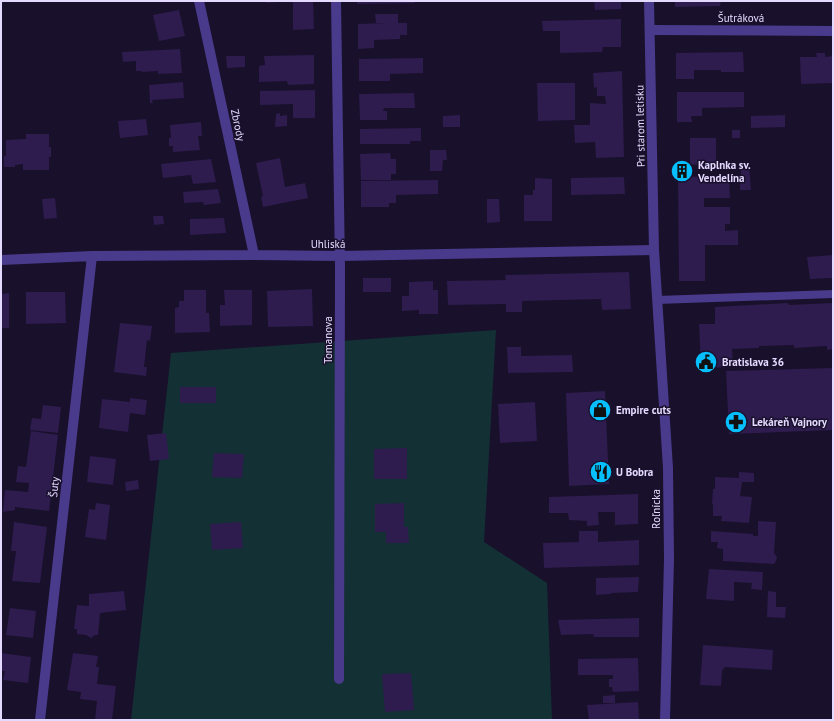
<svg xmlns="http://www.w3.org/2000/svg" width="834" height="721" font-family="'PT Sans',sans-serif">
	<rect width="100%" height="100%" fill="#19102b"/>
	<!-- green -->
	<path fill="#133135" d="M496 330 484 542 547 583 552 720H131L171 353Z"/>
	<!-- building -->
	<path fill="#2d1c4d" d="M266 1H278V2L266 3Z
		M293 1H313L314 29 293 30Z
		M357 1H415V3L357 4Z
		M594 1H621V9L595 10Z
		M675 1H721L720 6 675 7Z
		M179 10 185 36 159 41 153 15Z
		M375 14H398V23H407V35H400V39L374 40V48L358 49V24L387 23H376Z
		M621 19V47H603L602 52 560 53V31H543L542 21Z
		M180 49 182 73 158 74V71L142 72V71H136V61L123 62 122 52Z
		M743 52 744 72H721V70H694V79H676V53Z
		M816 53H825V57L833 56V83L801 84 800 57H817Z
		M314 55V84L288 85 287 81 259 82V66L265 65 264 56Z
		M226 56H245V67L227 68Z
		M423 58V73L390 74V81H359V59Z
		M622 71 624 157 596 158 595 142 575 143 574 125H590V103L606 104 605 96H597V87L594 88 593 73Z
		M183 82 184 98 152 100 153 103H150L149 85Z
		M537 83H575V120L538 121Z
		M315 90V118H293V104L260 105V91Z
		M677 92H744V107L702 108V116H691L692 122H677Z
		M414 93 415 108H384L383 111H387V120H360L359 94Z
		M280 113V116L287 115V126L275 127 276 114Z
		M460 115V127H443V116Z
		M785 115V127L751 128V116Z
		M146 119 148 135 120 138 118 121Z
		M201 122 202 136H198L200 150 173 152V146H169V138H171L170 125Z
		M421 128V141H410V144H360V129Z
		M732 130H740V138H732Z
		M26 134H49V147H51V157H49V170H23V164L15 165V167H4V156H6V140L26 139Z
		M690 138H716V170H701L702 164 690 165Z
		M430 150H446L447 160H443L442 171H430Z
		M390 153 391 159H396V174H391V180H361L360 154Z
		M280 158 285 187 305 183 308 198 263 207 261 197 263 196 256 163Z
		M211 159 216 182 193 184 191 175 163 178 161 164Z
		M749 164 751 190H740V175H741V165Z
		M679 167H686V174H679Z
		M729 176 730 198H704V207H730V224H725V231L738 230V245H705V281H679L678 177Z
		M624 177 625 194 571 195V178Z
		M535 178 552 179V221H524V195H533V190H535Z
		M438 180V194L396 195V203H389V207H361V181Z
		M218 189 221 203 204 205 203 202 184 203 183 192Z
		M55 198 57 218 44 219 42 199Z
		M487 199H499L500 222 487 223Z
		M153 216H163L164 224 154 225Z
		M224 218 226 233 190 235V219Z
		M833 255V278L810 279 807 257Z
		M629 272 631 309 602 310 601 299 522 301V312H506V304L448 305 447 281 506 280 505 275Z
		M363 278H391V292H363Z
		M433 281V290H438V314H419V310L402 311V296H409V282Z
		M312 289 313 326 268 327 267 291Z
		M184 290H206V313H209L210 332 175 333V308L179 307V301H184Z
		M224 290H252V325L220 326V305H225Z
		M26 292H65L66 323 26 324Z
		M9 293V328H1V294Z
		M788 303 789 305 832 303V309H833V349L827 350V346L794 348V345L759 346V348L732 349 733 367 701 368 699 324H715V307Z
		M120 323 152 326 150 341 147 340 144 367H147L146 376 114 372Z
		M507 347H521V356L572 355 573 372 508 373Z
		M833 368V430L729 434 726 371Z
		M180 387H216V403H180Z
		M605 391 609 484 569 486 566 393Z
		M130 398 147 400 145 415 130 413 128 432 99 428 102 399 130 402Z
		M535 402 537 441 500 443 498 404Z
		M43 405 61 407 58 433 30 430 32 418 41 419Z
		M31 431 58 435 49 511 15 507V510L3 512 5 490 28 492 29 483 16 482 18 466 26 467Z
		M166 433 169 459 150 461 147 435Z
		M407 448V479H374V449Z
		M214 453 244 454 242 478 212 477Z
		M90 456 116 459 113 485 87 482Z
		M739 472 754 473V482H742L740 496 752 497 749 523 721 521 722 516H713V504H712L713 489H715V477L739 478Z
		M138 480 139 489 126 491 125 482Z
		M638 494V524L615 525V512H598L599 525 587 526V521L569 520 568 513H549V497Z
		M96 503 110 505 106 540 85 537 89 509 95 510Z
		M404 503V527H408L409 543H386V532H375V504Z
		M758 521 776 522 774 553 777 557 776 561 774 564 723 561V549L717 548 718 542H711V531L753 534V536H758Z
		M14 522 47 527 40 583 12 581 16 551H11Z
		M241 522 243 548 212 550 210 524Z
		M579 531H598V542L639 540V565L544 568 543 543 579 542Z
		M709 569 763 572 762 590 751 589 752 583 734 582V601L706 599Z
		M639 577 638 592 611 593V594L596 595V578Z
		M124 591 126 610 100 613 98 635H95L91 638 86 635 77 634V629H74L77 605 89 606V594Z
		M768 591 776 592V607H786L785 618 767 617Z
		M10 608 36 611 33 638 6 635Z
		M639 618V637H594L593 634 561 635 558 620Z
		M703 645 773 650 772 670 725 667 722 671 721 686 700 685Z
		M1 653 31 657 28 683 3 680 5 671H1Z
		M73 653 98 656 96 667H99L97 684 116 686 112 720H95L97 701 80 699 81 692 67 690Z
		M638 658 639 691 613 692 612 687H609V679H613V675H578V659Z
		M411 673 414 710 385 712 382 674Z
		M615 695V703H603V696Z
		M638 702 639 719 589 720 587 705Z"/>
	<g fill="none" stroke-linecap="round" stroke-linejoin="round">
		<!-- service -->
		<path stroke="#4a3a8b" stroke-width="8" d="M657 300 833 294"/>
		<!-- minor -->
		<path stroke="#4a3a8b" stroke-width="10" d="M199 1 254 255
			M336 1 340 268 339 679
			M650 30 833 31
			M1 260 92 256 254 255 340 256 654 250
			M40 720 92 256"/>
		<!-- tertiary -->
		<path stroke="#4a3a8b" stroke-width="10" d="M649 1 654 250 668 468 669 559 665 720"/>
	</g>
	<!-- icons -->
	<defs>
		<g id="building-disc" transform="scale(1.15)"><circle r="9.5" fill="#06bfff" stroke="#19102b"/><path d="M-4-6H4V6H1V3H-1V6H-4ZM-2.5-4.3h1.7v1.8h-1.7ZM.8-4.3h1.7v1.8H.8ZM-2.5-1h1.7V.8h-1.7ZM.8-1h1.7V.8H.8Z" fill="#111"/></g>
		<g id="civic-disc" transform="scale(1.15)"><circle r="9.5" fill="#06bfff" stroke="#19102b"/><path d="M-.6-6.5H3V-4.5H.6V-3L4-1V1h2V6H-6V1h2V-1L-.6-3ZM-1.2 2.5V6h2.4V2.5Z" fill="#111"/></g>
		<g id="shop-disc" transform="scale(1.15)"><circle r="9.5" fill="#06bfff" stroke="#19102b"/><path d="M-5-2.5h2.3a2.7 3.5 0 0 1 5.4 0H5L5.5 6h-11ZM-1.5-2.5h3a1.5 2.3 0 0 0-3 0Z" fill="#111"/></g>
		<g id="pharmacy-disc" transform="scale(1.15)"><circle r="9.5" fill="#06bfff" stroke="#19102b"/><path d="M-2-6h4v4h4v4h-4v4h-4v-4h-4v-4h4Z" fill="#111"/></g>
		<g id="restaurant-disc" transform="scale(1.15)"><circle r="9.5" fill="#06bfff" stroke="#19102b"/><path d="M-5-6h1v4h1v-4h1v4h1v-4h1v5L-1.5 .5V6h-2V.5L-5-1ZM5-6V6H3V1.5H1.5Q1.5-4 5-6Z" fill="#111"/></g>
	</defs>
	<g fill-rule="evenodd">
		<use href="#building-disc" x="682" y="171"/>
		<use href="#civic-disc" x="706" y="362"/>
		<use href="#shop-disc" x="600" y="410"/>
		<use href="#pharmacy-disc" x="736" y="422"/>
		<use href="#restaurant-disc" x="601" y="472"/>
	</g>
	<g text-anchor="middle" stroke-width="3" stroke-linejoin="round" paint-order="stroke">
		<!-- street labels -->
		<g font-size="11" fill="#e4daff" stroke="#19102b">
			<text x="741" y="22">Šutráková</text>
			<text transform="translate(238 125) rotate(78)" y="4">Zbrody</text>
			<text transform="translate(640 126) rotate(-91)" y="4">Pri starom letisku</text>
			<text x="328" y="248">Uhliská</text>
			<text transform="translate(328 340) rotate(-90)" y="4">Tomanova</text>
			<text transform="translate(54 487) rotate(-84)" y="4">Šuty</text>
			<text transform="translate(656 509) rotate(-90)" y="4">Roľnícka</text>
		</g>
		<!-- poi labels -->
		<g font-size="11" font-weight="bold" fill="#e4daff" stroke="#19102b" text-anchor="start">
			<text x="698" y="169">Kaplnka sv.<tspan x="698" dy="13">Vendelína</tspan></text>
			<text x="722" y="366">Bratislava 36</text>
			<text x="616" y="414">Empire cuts</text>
			<text x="752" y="426">Lekáreň Vajnory</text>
			<text x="616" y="476">U Bobra</text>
		</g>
	</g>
	<!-- border -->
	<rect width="834" height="721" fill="none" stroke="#e4daff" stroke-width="4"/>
</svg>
